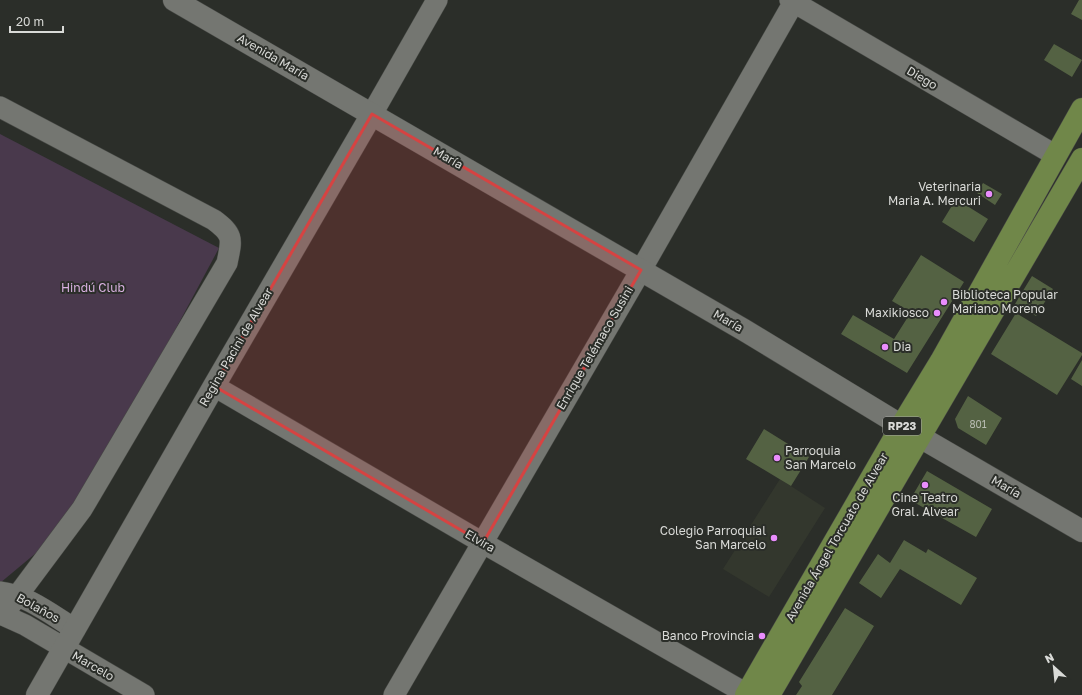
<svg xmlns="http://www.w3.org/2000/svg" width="1082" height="695" font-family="'Golos Text',sans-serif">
	<rect width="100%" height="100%" fill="#2b2e29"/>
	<!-- built -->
	<path fill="#33372d" d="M780 479 825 508 769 597 723 569Z"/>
	<!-- green -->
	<path fill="#49394c" d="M0 134 219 248 72 523 0 583Z"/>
	<!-- building -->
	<path fill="#546243" d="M1079 0H1082V20L1071 14Z
		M1054 44 1082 60 1072 77 1044 60Z
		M983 183 1002 194 995 205 977 193Z
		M956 199 988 219 974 242 942 222Z
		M921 255 964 282 907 373 841 334 853 315 894 339 911 312 892 301Z
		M1032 276 1053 289 1036 316 1015 304Z
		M1016 313 1082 353V355L1057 395 991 354Z
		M1082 360V386L1071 379Z
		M968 396 1002 418 986 445 958 428 955 419Z
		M764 429 809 457 791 486 746 459Z
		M927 471 992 509 976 537 910 500Z
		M904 540 926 553 928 549 977 578 961 605 900 569 881 598 859 583 878 554 890 563Z
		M845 608 874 626 832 695H796L802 686 799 682Z"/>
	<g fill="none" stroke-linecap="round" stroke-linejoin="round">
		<!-- street casing -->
		<g stroke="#474945" stroke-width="22">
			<path id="street" d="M790 0 1055 155
				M0 107 214 220C234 235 232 239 227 263L82 509 3 615
				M372 114 437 0
				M214 386 483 543 747 694
				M0 592C27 595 52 615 75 629
				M0 615H3L25 625 144 695
				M394 695 641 270 795 0"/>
		</g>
		<!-- secondary casing -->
		<g stroke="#474945" stroke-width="23">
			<path id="secondary" d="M174 0 744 330 920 437 1082 531
				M37 695 214 386 372 114"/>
		</g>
		<!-- primary casing -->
		<g stroke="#474945" stroke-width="23">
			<path id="primary" d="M746 695 902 425 941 361 1082 109
				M769 695 1082 159"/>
		</g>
		<!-- street -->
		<use href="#street" stroke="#747671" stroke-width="21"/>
		<!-- secondary -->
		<use href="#secondary" stroke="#747671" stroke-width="22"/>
		<!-- primary -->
		<use href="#primary" stroke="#708749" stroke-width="22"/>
	</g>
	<!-- marked area -->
	<path fill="#d64342" fill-opacity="0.2" stroke="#d64342" stroke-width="3" stroke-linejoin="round" d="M372 114 641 270 483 543 214 386Z"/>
	<!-- markers -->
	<g fill="#ea8dfc" stroke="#2b2e29" stroke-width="1.5">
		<circle cx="989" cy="194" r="4"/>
		<circle cx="944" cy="302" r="4"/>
		<circle cx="937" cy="313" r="4"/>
		<circle cx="885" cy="347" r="4"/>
		<circle cx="777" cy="458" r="4"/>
		<circle cx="925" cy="485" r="4"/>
		<circle cx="774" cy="538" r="4"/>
		<circle cx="762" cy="636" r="4"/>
	</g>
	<g text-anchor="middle" stroke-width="4" stroke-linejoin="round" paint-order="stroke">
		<!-- number labels -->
		<g font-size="10" fill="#b8bcb2">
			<text x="978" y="428">801</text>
		</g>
		<!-- shield labels -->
		<rect fill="#2b2e29" stroke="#a5a6a3" stroke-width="1" x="883" y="417" width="38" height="18" rx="3"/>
		<g font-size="11" font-weight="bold" fill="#d9dad7">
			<text x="902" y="430">RP23</text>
		</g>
		<!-- street labels -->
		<g font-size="12" fill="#d9dad7" stroke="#2b2e29">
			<text transform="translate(273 57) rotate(30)" y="4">Avenida María</text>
			<text transform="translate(922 78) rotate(30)" y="4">Diego</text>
			<text transform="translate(448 158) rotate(30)" y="4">María</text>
			<text transform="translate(728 321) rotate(30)" y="4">María</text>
			<text transform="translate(236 347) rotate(-60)" y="4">Regina Pacini de Alvear</text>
			<text transform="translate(595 348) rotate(-60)" y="4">Enrique Telémaco Susini</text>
			<text transform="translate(1006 487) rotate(30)" y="4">María</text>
			<text transform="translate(837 537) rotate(-60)" y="4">Avenida Ángel Torcuato de Alvear</text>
			<text transform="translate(480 541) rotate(30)" y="4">Elvira</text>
			<text transform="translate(38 608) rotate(29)" y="4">Bolaños</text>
			<text transform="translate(93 666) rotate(30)" y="4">Marcelo</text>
		</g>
		<!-- poi labels -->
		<g font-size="12" fill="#d9dad7" stroke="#2b2e29" text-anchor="end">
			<text x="981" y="191">Veterinaria<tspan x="981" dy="14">Maria A. Mercuri</tspan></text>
			<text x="952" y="299" text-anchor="start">Biblioteca Popular<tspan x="952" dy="14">Mariano Moreno</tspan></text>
			<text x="929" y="317">Maxikiosco</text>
			<text x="893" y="351" text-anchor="start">Dia</text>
			<text x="785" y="455" text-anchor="start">Parroquia<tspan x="785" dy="14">San Marcelo</tspan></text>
			<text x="925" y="502" text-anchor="middle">Cine Teatro<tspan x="925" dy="14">Gral. Alvear</tspan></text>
			<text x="766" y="535">Colegio Parroquial<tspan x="766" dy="14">San Marcelo</tspan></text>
			<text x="754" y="640">Banco Provincia</text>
		</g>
		<!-- park labels -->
		<g font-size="12" fill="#d9b1e1" stroke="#2b2e29">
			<text x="93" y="292">Hindú Club</text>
		</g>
	</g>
	<!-- north arrow -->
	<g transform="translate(1054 667) rotate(333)" stroke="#2b2e29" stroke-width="3" paint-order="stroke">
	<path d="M0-3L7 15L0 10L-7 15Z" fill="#d9dad7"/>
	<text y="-6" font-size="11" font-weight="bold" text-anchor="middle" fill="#d9dad7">N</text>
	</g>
	<!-- scale -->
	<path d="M10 26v6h53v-6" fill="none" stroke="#d9dad7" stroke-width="2"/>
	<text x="16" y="26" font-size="12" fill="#d9dad7" stroke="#2b2e29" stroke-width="3" paint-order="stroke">20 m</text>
</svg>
